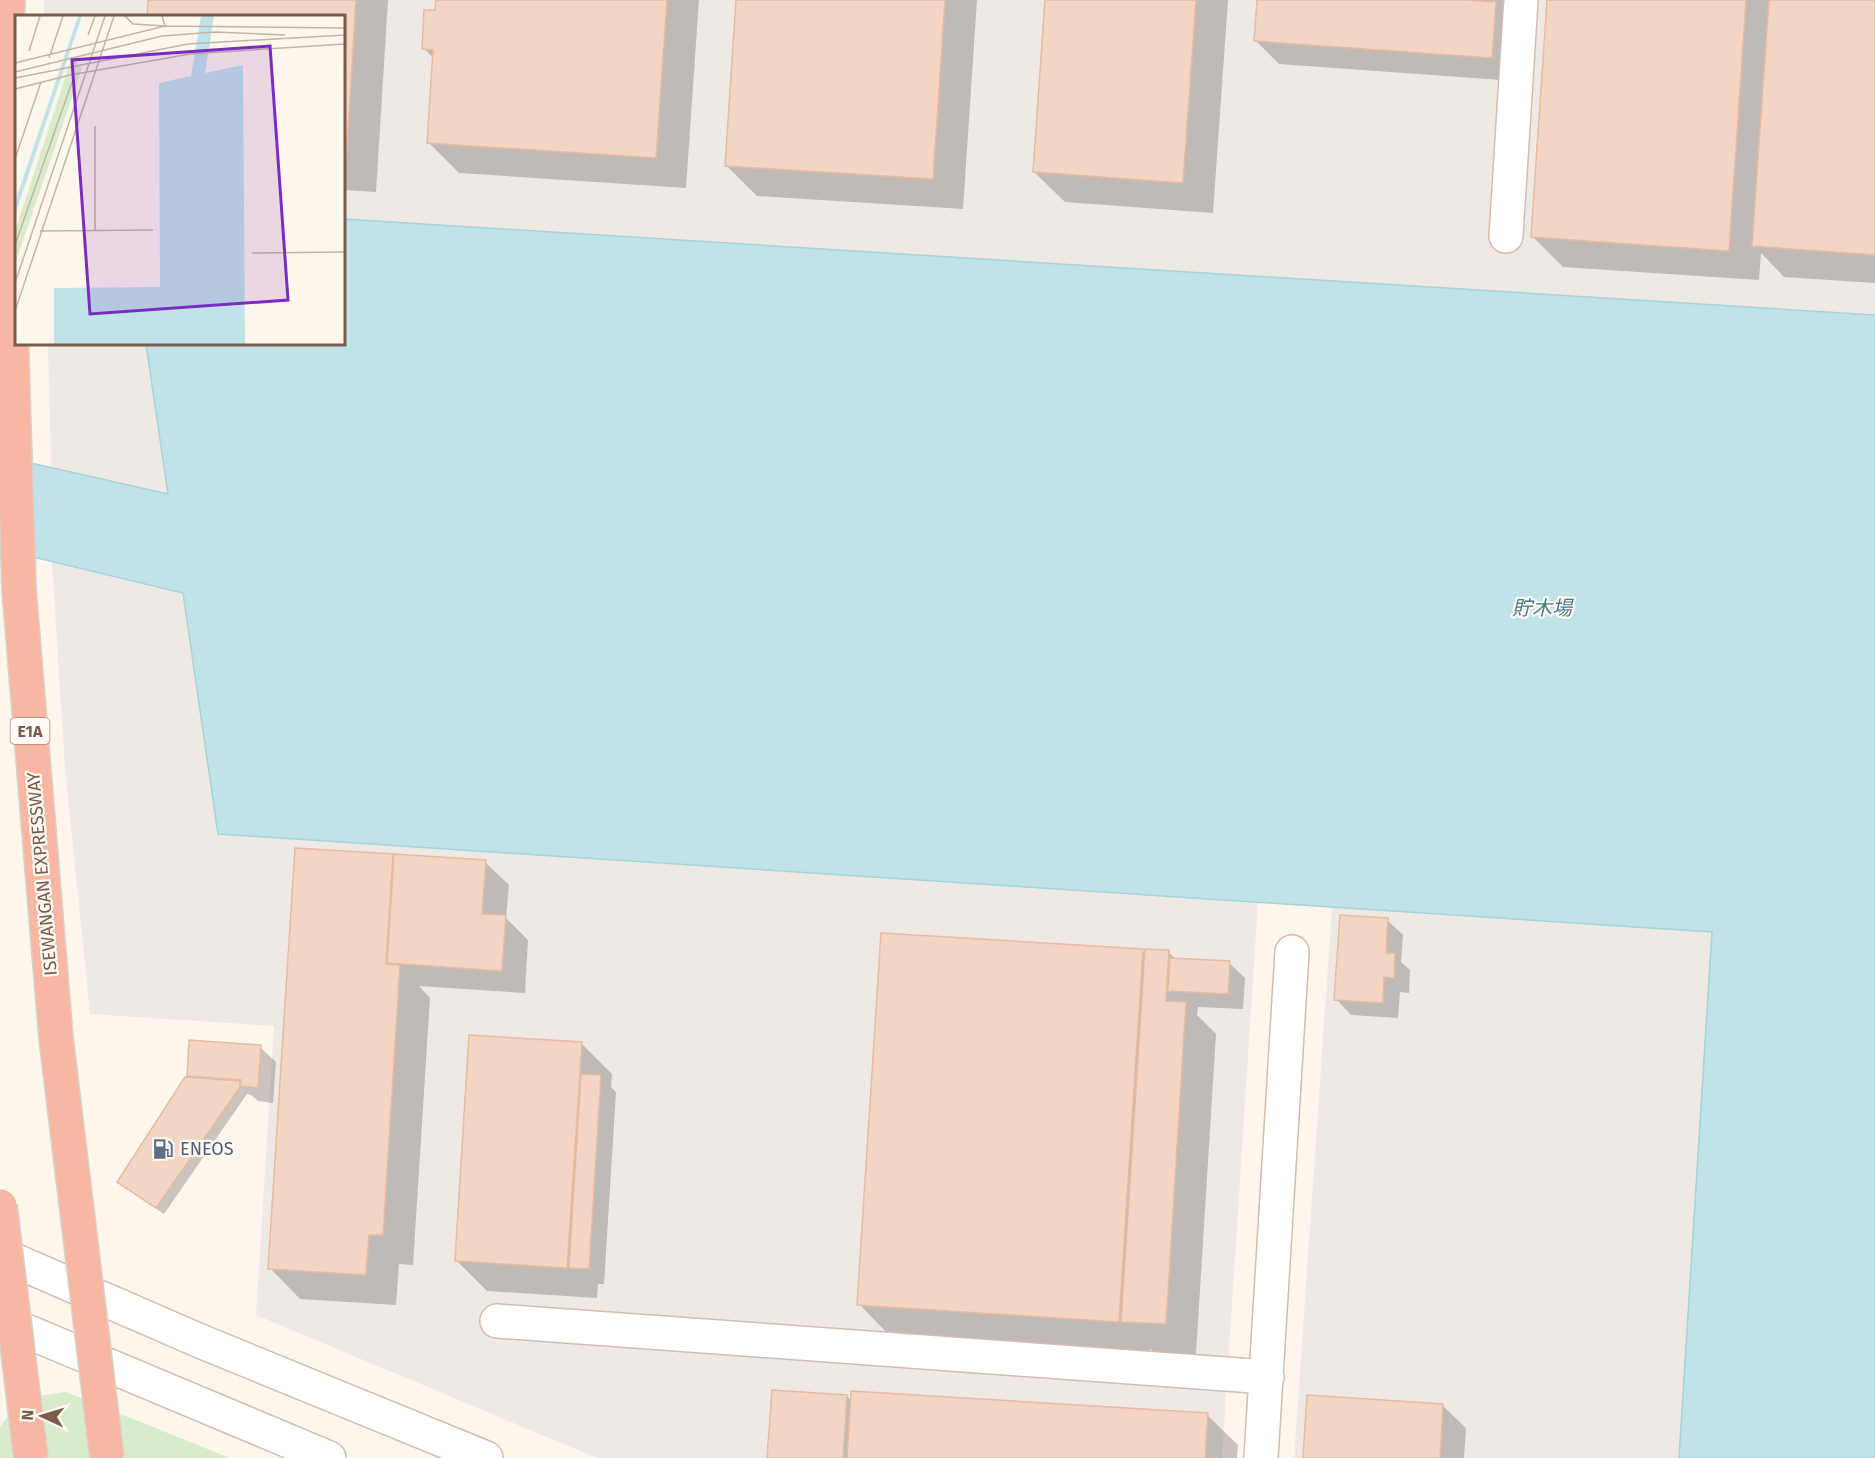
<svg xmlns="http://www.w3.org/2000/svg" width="1875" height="1458" font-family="'Fira Sans','Noto Sans JP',sans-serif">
	<rect width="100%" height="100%" fill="#fdf6ec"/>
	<!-- industrial -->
	<path fill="#efe9e4" d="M44 0H1875V315L344 219V16H44Z
		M48 344H146L168 494 51 468Z
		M52 562 183 593 218 834 1258 902 1222 1458H597L256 1315 274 1026 90 1014 65 768Z
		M1332 907 1713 932 1679 1458H1294Z"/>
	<!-- green -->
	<path fill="#d8ecc9" d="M66 1392 230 1458H0V1427L7 1417 31 1397Z"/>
	<!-- water -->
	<path fill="#bfe3e8" stroke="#a5d3da" stroke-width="1.5" d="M344 219 1875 315V1458H1679L1712 932 218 834 183 593 0 549V456L168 494 146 344H344Z"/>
	<!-- shadow -->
	<path fill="#0003" d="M150 0H388L376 192 344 190V16H149Z
		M438 0H699L686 188 459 173 428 142 434 58 423 48 437 12Z
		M737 0H977L963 209 757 196 726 165Z
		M1046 0H1228L1213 213 1065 202 1034 172Z
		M1259 0H1528L1515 81 1279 64 1256 41Z
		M1549 0H1875V283L1784 277 1761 253 1759 280 1563 267 1532 236Z
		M392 856 395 858 485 862 509 885 506 918 528 940 525 993 419 986 430 998 413 1265 399 1264 396 1305 300 1299 270 1268Z
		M1387 920 1403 935 1401 962 1410 970 1409 993 1400 992 1398 1018 1351 1015 1336 999Z
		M1142 951 1146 955 1168 952 1176 959 1229 963 1245 978 1243 1009 1198 1007 1197 1015 1216 1034 1196 1354 1153 1352 1150 1348V1352L889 1335 859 1304Z
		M581 1043 612 1074 611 1087 616 1092 604 1284H598L597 1298 487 1291 456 1260Z
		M260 1047 276 1062 273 1103 258 1101 251 1095 247 1094 164 1214 127 1189 119 1182 192 1079 188 1075Z
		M847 1396 852 1402 1207 1415 1238 1445 1237 1458H769Z
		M1442 1405 1466 1428 1464 1458H1305Z"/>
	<!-- building -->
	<path fill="#f3d5c3" stroke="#e6bba3" stroke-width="1.5" d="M148 0H356L346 162H344V16H147Z
		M436 0H667L656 158 427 143 433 50 422 49 424 10H435Z
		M736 0H945L933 179 725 166Z
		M1045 0H1196L1183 183 1033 172Z
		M1257 0H1467L1496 2 1492 58 1254 41Z
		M1547 0H1746L1729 251 1531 237Z
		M1769 0H1875V255L1752 246Z
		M295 848 393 854 386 964 400 965 383 1235H369L366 1275 268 1269Z
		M394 854 486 860 482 914 506 915 502 971 387 963Z
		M1340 915 1388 918 1386 953H1395L1394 978 1384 977 1383 1003 1334 1000Z
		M881 933 1143 949 1119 1322 857 1305Z
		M1145 949 1169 950 1166 1001 1186 1002 1166 1324 1121 1322Z
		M1170 958 1230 961 1228 994 1168 991Z
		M469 1035 582 1042 567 1268 455 1261Z
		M189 1040 261 1045 258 1088 240 1086 241 1080 187 1076Z
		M581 1074 601 1075 589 1269 569 1268Z
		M185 1077 240 1081V1087L156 1208 117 1182Z
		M772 1390 847 1395 843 1458H767Z
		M851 1391 1208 1413 1205 1458H847Z
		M1307 1395 1443 1404 1440 1458H1303Z"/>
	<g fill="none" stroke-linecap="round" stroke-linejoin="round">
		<!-- minor casing -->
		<g stroke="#d1beb0" stroke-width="36">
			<path id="minor" d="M1506 236 1521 0
				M0 1254 200 1341 486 1458
				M0 1320 329 1458
				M497 1321 1267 1377
				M1261 1458 1292 952"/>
		</g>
		<!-- minor -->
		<use href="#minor" stroke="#fff" stroke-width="33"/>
		<!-- highway-bridge casing -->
		<g stroke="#dad1cd" stroke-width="36" stroke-linecap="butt">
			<path id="highway-bridge" d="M8 0 5 134 19 589 56 1038 107 1458
				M0 1206 31 1458"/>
		</g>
		<!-- highway-bridge -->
		<use href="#highway-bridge" stroke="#f7b7a3" stroke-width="33"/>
	</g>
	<!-- icons -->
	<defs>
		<g id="fuel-bare" transform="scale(1.62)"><path d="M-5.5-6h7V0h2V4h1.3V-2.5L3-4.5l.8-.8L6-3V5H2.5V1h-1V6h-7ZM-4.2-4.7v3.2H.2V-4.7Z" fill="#5c6f8a" stroke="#fffaf3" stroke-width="2.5" paint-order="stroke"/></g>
	</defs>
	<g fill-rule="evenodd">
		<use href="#fuel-bare" x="163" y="1149"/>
	</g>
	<g text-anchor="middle" stroke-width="4.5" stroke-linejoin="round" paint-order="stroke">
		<!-- shield labels -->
		<rect fill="#fffaf3" stroke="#a28b7f" stroke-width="1.5" x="10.5" y="718" width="39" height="26" rx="4.5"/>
		<g font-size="16" font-weight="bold" fill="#7a5c4d">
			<text x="30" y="737">E1A</text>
		</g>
		<!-- street labels -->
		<g font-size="18" fill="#7a5c4d" stroke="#fffaf3">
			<text transform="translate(42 874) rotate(-95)" y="6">ISEWANGAN EXPRESSWAY</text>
		</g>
		<!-- service labels -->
		<g font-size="18" fill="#4e5e75" stroke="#fffaf3" text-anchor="start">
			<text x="180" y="1155">ENEOS</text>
		</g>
		<!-- water labels -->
		<g font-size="20" font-style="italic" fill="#437c86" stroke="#fffaf3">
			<text x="1542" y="615">貯木場</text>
		</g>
	</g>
	<!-- overview -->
	<g transform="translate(15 15)">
		<rect width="330" height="330" fill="#fdf6ec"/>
		<path d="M57 42 67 53 0 249V216Z" fill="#d8ecc9"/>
		<path d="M63 1H67L0 200V187ZM186 1H199L190 58 228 50 230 329H39V273L145 272 144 68 176 61Z" fill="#bfe3e8"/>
		<path fill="none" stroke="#c5b3a7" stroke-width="1.5" d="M110 1 118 9 150 11 147 1M73 20 80 1M14 36 25 1M34 43 48 1M0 48 150 11 330 13M0 57 147 21 200 17 270 20M0 63 173 29 330 20M0 74 55 60 175 39 330 29M0 144 26 67M25 216 138 215M80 216V111M0 230 57 67M237 238 330 237M0 268 90 1M0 296 99 1"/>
		<path fill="#7b2cbf" fill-opacity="0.15" stroke="#7b2cbf" stroke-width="3" d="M255 31 273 285 75 299 57 45Z"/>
		<rect width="330" height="330" fill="none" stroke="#7a5c4d" stroke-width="3"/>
	</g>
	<!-- north arrow -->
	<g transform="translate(42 1416) rotate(274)" stroke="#fffaf3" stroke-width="4.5" paint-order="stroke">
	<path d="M0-4.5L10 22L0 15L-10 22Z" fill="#7a5c4d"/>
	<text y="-9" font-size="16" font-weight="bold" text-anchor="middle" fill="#7a5c4d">N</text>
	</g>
</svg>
